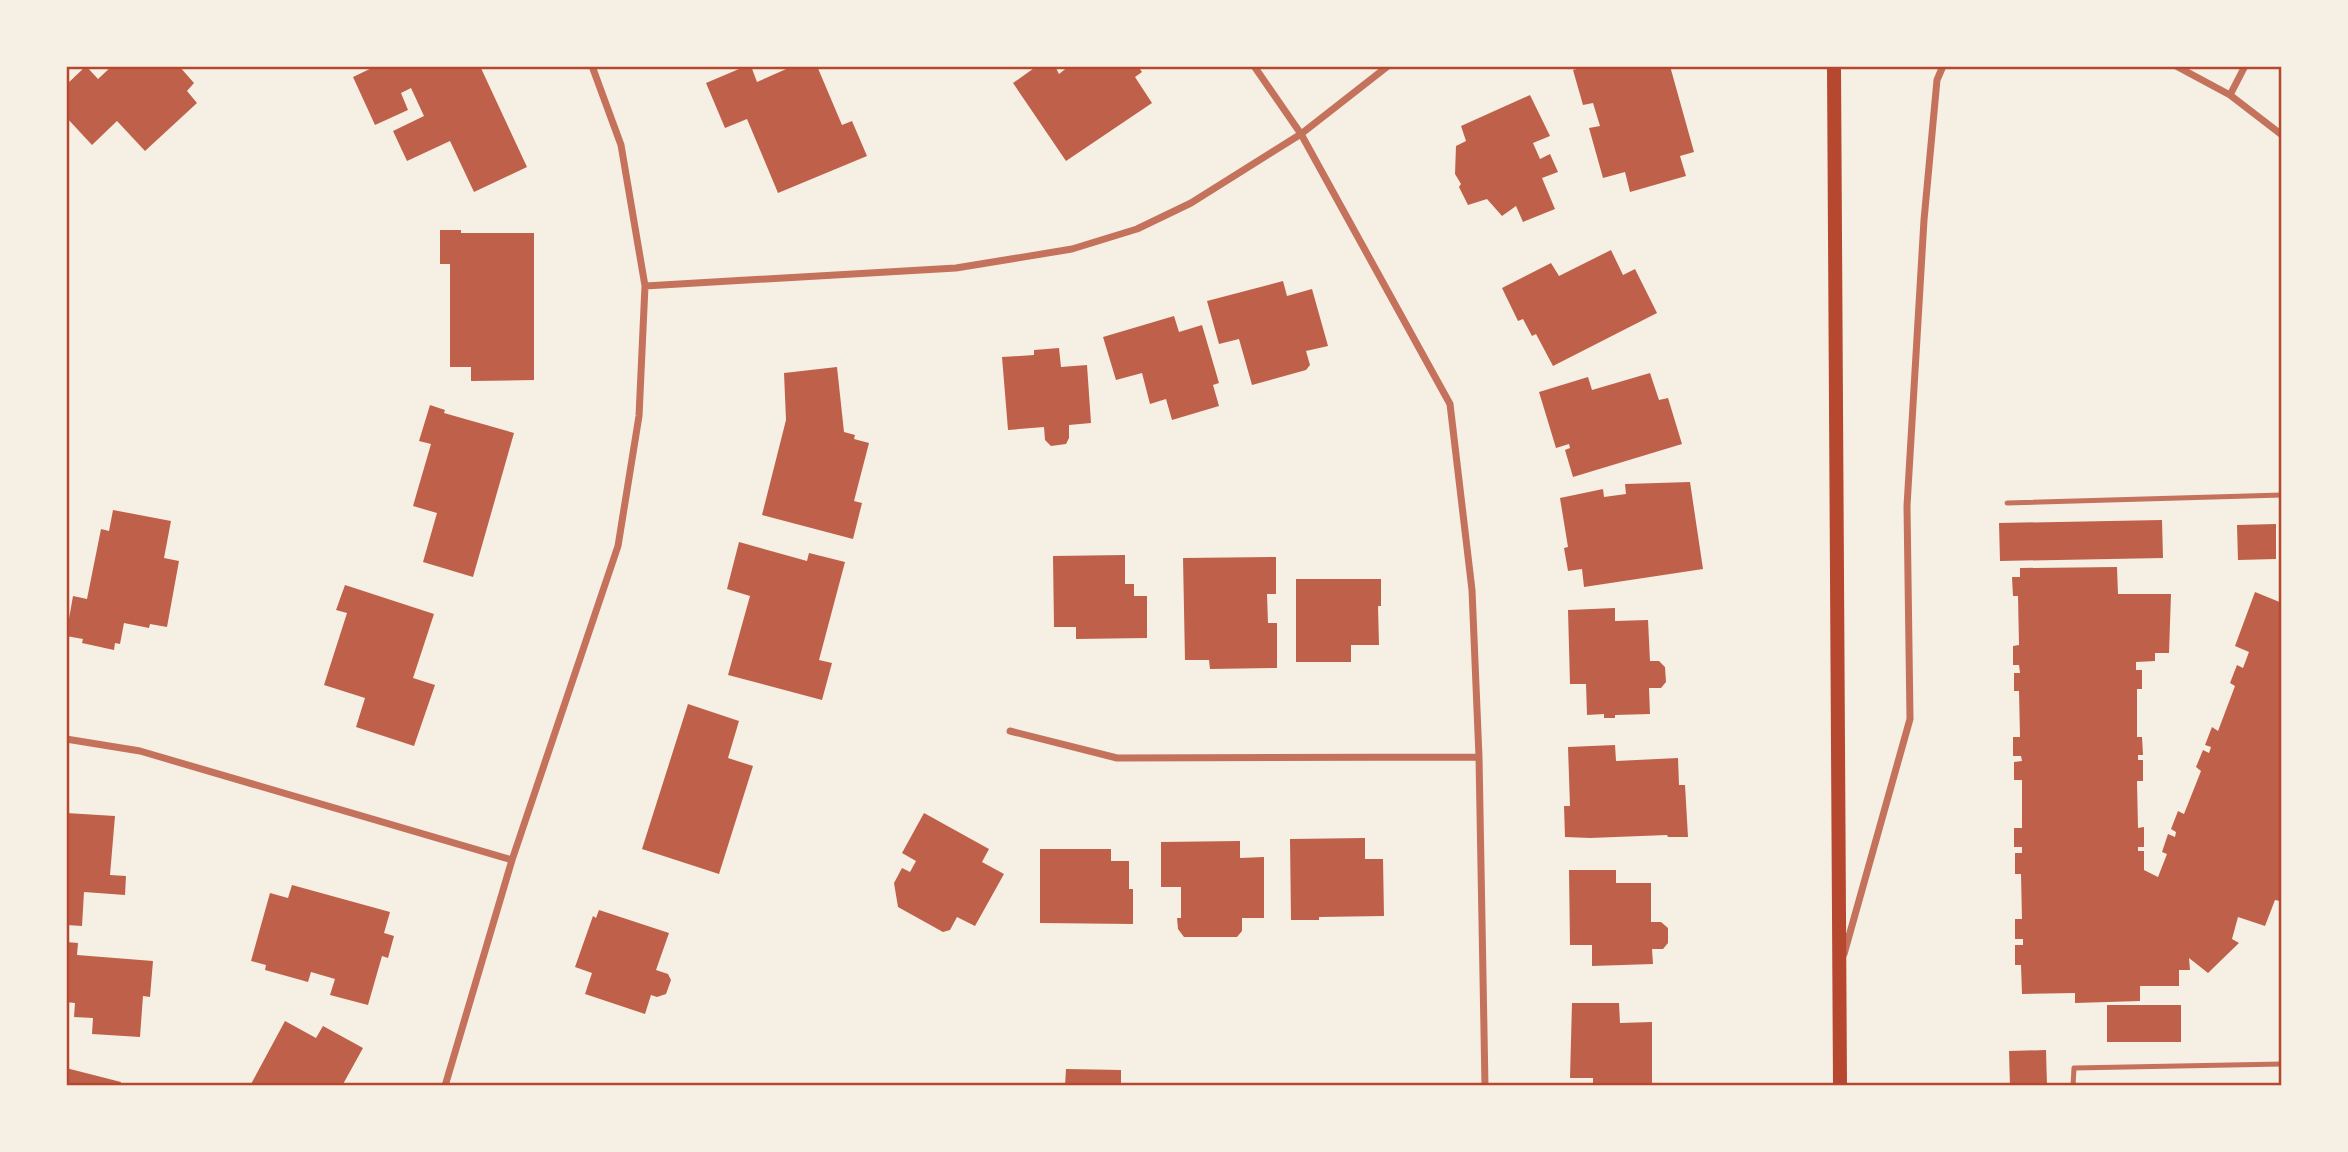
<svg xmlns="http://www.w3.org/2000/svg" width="2348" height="1152" font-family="'Varela Round',sans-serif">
	<rect width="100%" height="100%" fill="#f6efe4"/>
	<!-- building -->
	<path fill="#bf614a" d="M86 66 98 79 112 66H179L194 83 187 91 197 103 145 151 117 121 92 145 66 117V85Z
		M376 66H480L527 167 474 192 450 141 407 161 393 131 424 116 411 88 401 93 408 110 375 125 353 77Z
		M746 66H751L757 82 793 66H817L842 125 852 121 867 156 778 193 747 119 725 128 706 83Z
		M1037 66H1055L1059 74 1069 66H1138L1142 72 1135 77 1152 103 1066 161 1013 83Z
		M1587 66H1670L1694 152 1680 156 1686 176 1630 192 1625 172 1603 178 1589 128 1600 126 1593 103 1583 105 1573 70Z
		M1530 95 1550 136 1533 143 1540 159 1550 154 1558 172 1542 178 1555 209 1523 222 1516 206 1502 216 1487 199 1468 205 1459 187 1461 184 1455 174 1456 146 1466 141 1461 126Z
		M440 230H461V233H534V380L471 381V367H450V264H440Z
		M1611 250 1623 275 1635 269 1657 313 1553 366 1536 334 1532 336 1523 319 1518 321 1502 288 1551 263 1559 276Z
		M1283 281 1287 296 1312 289 1328 346 1306 351 1310 365 1306 370 1252 385 1239 339 1219 344 1207 301Z
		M1174 316 1179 332 1202 325 1219 383 1213 385 1219 406 1172 420 1166 399 1150 404 1142 373 1116 380 1103 337Z
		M1059 348 1061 367 1087 365 1091 423 1069 425V438L1066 444 1051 446 1045 440 1044 427 1008 430 1002 357 1034 355V350Z
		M837 367 844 432 855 435 854 439 869 443 854 501 862 503 853 539 762 515 786 420 784 373Z
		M1650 373 1659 400 1668 398 1682 444 1573 477 1565 450 1570 448 1569 444 1556 448 1539 392 1588 377 1592 390Z
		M430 405 445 410 444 413 514 433 473 577 423 562 437 513 413 506 431 444 419 441Z
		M1690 482 1703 569 1584 587 1582 569 1568 571 1564 548 1568 547 1560 498 1603 489 1604 497 1626 494 1625 484Z
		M113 510 171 521 164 558 179 561 167 627 150 624 149 628 124 623 120 644 115 643 114 650 82 643 83 639 66 636 73 596 87 599 101 529 109 531Z
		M2162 520 2163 558 2000 561 1999 523Z
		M2276 524V559L2238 560 2237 525Z
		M739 542 807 561 809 553 845 562 819 660 832 663 822 700 728 675 750 596 727 589Z
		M1125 555V584H1134V596H1147V638L1076 639V627H1054L1053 556Z
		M1276 557V594H1267L1268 623H1277V668L1210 669 1209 660H1185L1183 558Z
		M2117 567 2118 594H2171L2169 653H2155V661L2136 662V670H2142V689H2137V737H2142L2143 755H2138V760H2143V781H2137L2138 828 2144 827V847H2138V851H2144V870L2158 877 2167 854 2162 852 2168 834 2175 837 2176 832 2171 829 2178 811 2184 814 2201 771 2196 767 2203 750 2209 753 2211 747 2205 745 2212 727 2218 731 2235 686 2230 683 2237 665 2243 668 2249 652 2235 646 2255 592 2282 603V898L2280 901 2275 900 2265 926 2238 917 2232 939 2239 943 2208 973 2189 958 2190 970H2179V986H2140V1001L2075 1003V993L2022 994 2021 965H2015V945H2023V939H2015V919H2022L2021 874H2015V853H2022V847H2014V828H2022V780H2014V762L2022 761 2021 756H2013V737H2020L2019 691H2014V673H2020L2019 665H2013V646L2019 645 2018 596H2013L2012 577H2020V568Z
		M1296 579H1381V606H1378L1379 645H1351V662H1296Z
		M345 585 434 614 413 678 435 685 414 746 356 727 365 698 324 685 347 613 336 610Z
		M1615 608V621L1648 620 1650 661H1659L1665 667 1666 682 1661 688H1649L1650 714 1615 715V718H1604V714L1587 715 1586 684H1570L1568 610Z
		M688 704 739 721 728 758 753 766 719 874 642 849Z
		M1615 745 1616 761 1678 758 1679 785H1685L1688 837H1668L1667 835 1590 838 1565 837 1564 806H1570L1568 747Z
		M66 813 115 816 110 875 126 876 125 895 84 892 82 926 66 925V861L69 842H66Z
		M924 813 989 849 982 862 1004 874 975 926 957 917 950 930 943 932 898 907 894 883 902 868 910 872 916 861 902 853Z
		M1365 838V859H1383L1384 916 1319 917V920H1291L1290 839Z
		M1240 841V858L1264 857V918H1242V931L1237 937H1184L1178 929 1177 918H1181V887H1161V842Z
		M1040 849H1111V861H1129V889H1133V924L1040 923Z
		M1569 870H1616V883H1651V922H1661L1668 928V943L1663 949H1652L1653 964 1592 966V945H1570Z
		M292 885 390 912 384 933 394 936 388 958 382 956 368 1005 330 995 335 979 311 972 308 982 265 970 266 965 251 961 270 893 288 898Z
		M599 910 669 933 656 970 668 974 671 980 666 994 657 997 651 995 645 1014 585 994 592 973 575 967 593 916 596 918Z
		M66 942 78 943 77 955 153 961 150 997 143 996 140 1037 92 1034 93 1018 74 1017 75 1003 66 1002Z
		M1572 1003H1619L1620 1023 1652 1022V1086H1593V1078H1570Z
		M2107 1005H2181V1042H2107Z
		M285 1021 316 1038 323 1026 363 1048 342 1086H250Z
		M2046 1050 2047 1086H2010L2009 1051Z
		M66 1068 121 1082 120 1086H66Z
		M1066 1069 1121 1070V1086H1065Z"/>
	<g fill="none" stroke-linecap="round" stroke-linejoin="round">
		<!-- service -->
		<path stroke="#c5725c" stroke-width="5" d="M2007 503 2282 495
			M2073 1086 2074 1068 2282 1064"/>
		<!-- minor -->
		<path stroke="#c5725c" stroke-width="7" d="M1254 66 1301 134 1450 404 1472 590 1479 757 1485 1086
			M2176 66 2230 95 2282 135
			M2230 95 2245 66
			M645 286 956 268 1072 249 1137 229 1191 203 1301 134 1388 66
			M1010 731 1117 758 1479 757
			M66 739 140 751 512 860
			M1844 954 1910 719 1907 506 1924 220 1937 80 1943 66
			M445 1086 512 860 618 546 639 416 645 286 621 145 592 66"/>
		<!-- secondary -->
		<path stroke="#b5482f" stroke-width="14" d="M1834 66 1840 1086"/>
	</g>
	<!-- border -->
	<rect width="2348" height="1152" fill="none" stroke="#f6efe4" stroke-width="136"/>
	<rect x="68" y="68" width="2212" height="1016" fill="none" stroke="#b5482f" stroke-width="2.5"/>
</svg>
